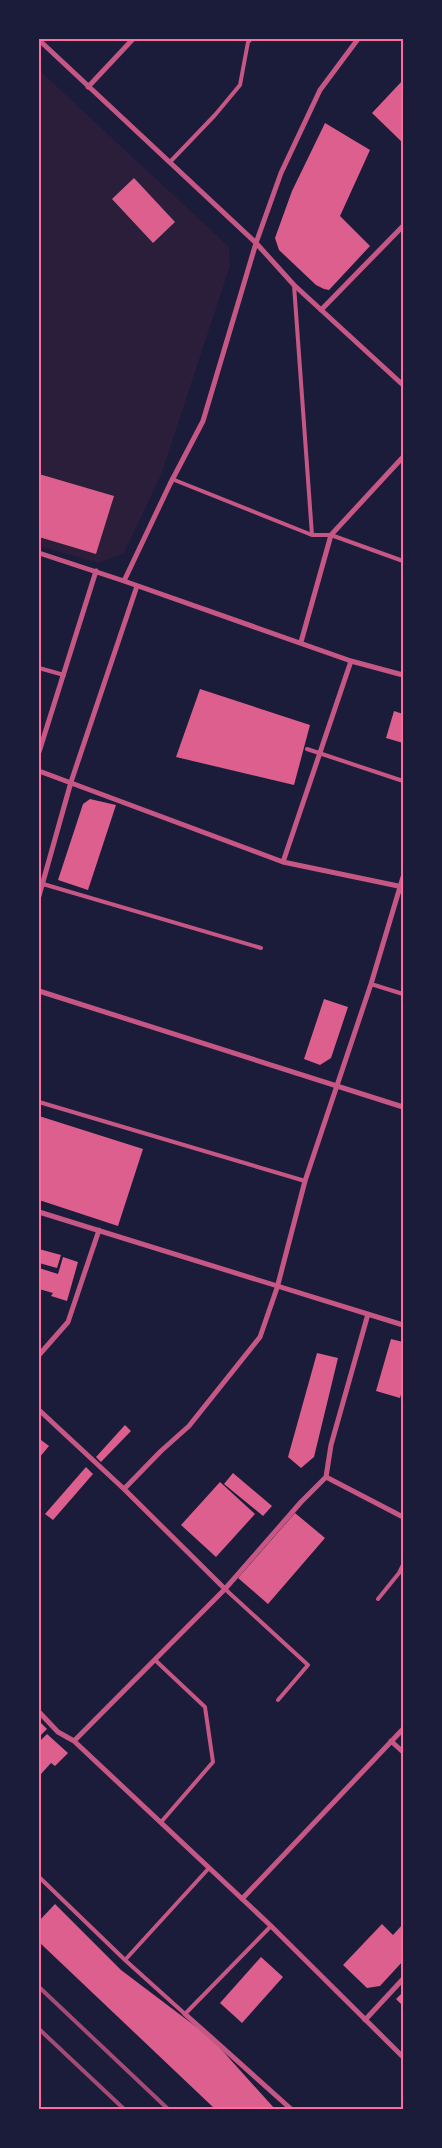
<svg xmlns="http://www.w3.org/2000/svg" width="442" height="2148" font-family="Inter,sans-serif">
	<rect width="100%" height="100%" fill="#1b1b3a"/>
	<!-- green -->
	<path fill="#2a1e3b" d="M39 70 229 247 230 266 161 475 124 553 99 563 39 546Z"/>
	<!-- building -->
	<path fill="#dd5f8e" d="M403 80V143L372 113Z
		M325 123 370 150 340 216 370 246 329 290 324 289 316 285 279 250 275 238 292 191Z
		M134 178 175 222 153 243 112 199Z
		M39 474 114 496 96 554 39 537Z
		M200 689 310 725 294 785 176 757Z
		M394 711 403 714V743L386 738Z
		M90 799 116 805 88 890 58 880 83 804Z
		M324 999 348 1007 331 1058 320 1065 304 1059Z
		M39 1116 143 1149 118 1226 39 1200Z
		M39 1249 61 1255 57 1268 39 1263Z
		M63 1257 78 1262 67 1301 51 1296 53 1293 39 1289V1268L58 1274Z
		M391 1339 403 1342V1387L400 1398 376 1391Z
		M317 1353 338 1358 314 1457 301 1468 288 1457Z
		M125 1425 131 1431 101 1462 96 1457Z
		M41 1440 49 1446 39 1458V1442Z
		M86 1467 93 1474 53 1520 45 1514Z
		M233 1473 272 1506 263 1516 224 1484Z
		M220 1482 255 1514 216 1557 181 1525Z
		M295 1513 325 1538 268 1604 238 1578Z
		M39 1721 47 1729 39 1737Z
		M47 1734 68 1753 55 1766 51 1763 41 1774 39 1772V1742Z
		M55 1904 121 1970 211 2038 275 2109H215L39 1942V1921Z
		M382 1924 393 1935 403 1924V1961L380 1986 367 1988 343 1965Z
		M261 1957 283 1977 242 2023 220 2003Z
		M403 1992V2006L396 1999Z"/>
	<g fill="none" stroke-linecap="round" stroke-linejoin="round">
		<!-- service -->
		<path stroke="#c65784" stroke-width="4" d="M170 162 215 115 240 85 248 42 251 39
			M294 285 312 535
			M172 479 312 535H331L403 561
			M39 668 64 675
			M307 749 403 781
			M43 884 261 948
			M371 984 403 994
			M39 1102 305 1181
			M225 1589 308 1665 278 1700
			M378 1599 399 1573 403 1565
			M155 1660 205 1707 213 1762 162 1821
			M209 1868 125 1960 185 2014 271 1926
			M39 1877 125 1960"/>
		<!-- minor -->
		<path stroke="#c65784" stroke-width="5" d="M39 40 256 243 294 285 403 385
			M88 87 133 39
			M321 310 403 226
			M39 553 124 581 351 661 403 675
			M124 581 170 484 203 421 256 243 281 173 320 90 358 39
			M301 642 331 535 403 457
			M39 752 96 571
			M39 771 283 862 403 887
			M283 862 351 661
			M39 896 71 782 137 586
			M39 991 403 1107
			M39 1212 403 1325
			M39 1355 68 1322 99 1230
			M39 1410 124 1489 225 1589
			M326 1477 403 1517
			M124 1489 161 1451 189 1426 260 1337 277 1288 305 1181 371 984 403 877
			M39 1712 58 1732 74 1741 271 1926 403 2057
			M74 1741 225 1589 301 1502 326 1477 331 1445 368 1314
			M391 1741 403 1752
			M242 1899 403 1729
			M185 2014 291 2109
			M365 2020 403 1979"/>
		<!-- rail -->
		<path stroke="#a44b75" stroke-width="4" d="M39 1987 168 2109
			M39 2029 124 2109"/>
	</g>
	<!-- border -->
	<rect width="442" height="2148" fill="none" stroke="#1b1b3a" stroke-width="80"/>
	<rect x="40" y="40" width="362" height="2068" fill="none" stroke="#ff6b9d" stroke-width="2"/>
</svg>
